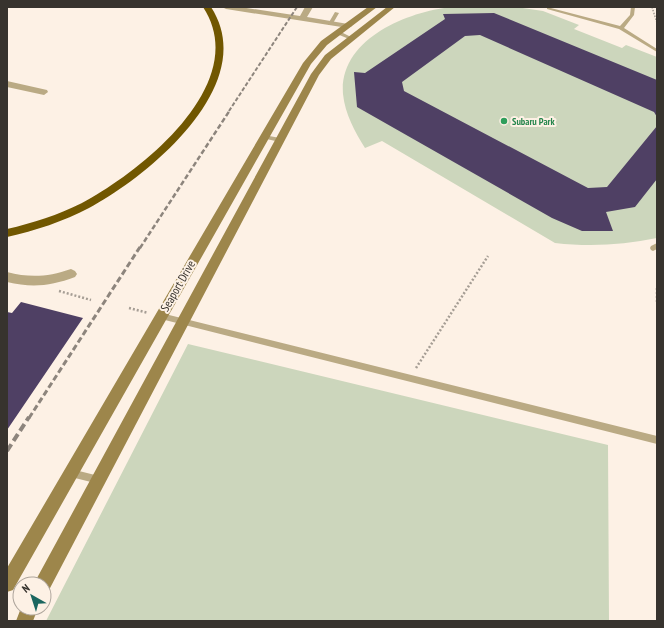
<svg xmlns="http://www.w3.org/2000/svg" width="664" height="628" font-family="'PT Sans Narrow',sans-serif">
	<rect width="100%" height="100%" fill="#fdf1e5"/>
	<!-- green -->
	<path fill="#ccd6bc" d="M451 7H516L543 11 579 25 574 29 622 48 626 45 657 57V238C623 245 590 247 555 243L382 141 365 148C355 132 345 114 343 94 339 39 407 12 451 7Z
		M188 344 608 445 609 621H46Z"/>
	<!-- building -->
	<path fill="#4f4064" d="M494 13 657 80V117L654 112 480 35 465 36 402 82 404 91 588 188 607 187 657 126V179L635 207 606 212 613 231H582L552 218 357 107 354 72 365 73 445 19 443 14Z
		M21 302 83 318 7 430V312L12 313Z"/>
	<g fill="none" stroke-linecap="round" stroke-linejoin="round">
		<!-- path-far1 -->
		<path stroke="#a59d94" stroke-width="1.5" stroke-dasharray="1.5 1.5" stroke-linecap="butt" d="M652 7 657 23"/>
		<!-- path -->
		<path stroke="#a59d94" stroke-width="2.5" stroke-dasharray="2 2" stroke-linecap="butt" d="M657 288V304
			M59 291 91 300
			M129 308 148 313
			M416 368 488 256"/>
		<!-- lane -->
		<path fill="#baaa84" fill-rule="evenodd" d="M547 7 620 26 630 15 631 7H635L634 15 624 28 657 49V52L619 29 547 9Z
			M335 12 339 13 332 25H328V24Z
			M337 32H341L353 38 349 39 337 34Z
			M264 135 280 138 283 140 280 142 262 138 261 137Z
			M657 243V249L653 251 651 250 650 248 651 246Z
			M161 313 657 436V444L161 319 159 318 157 316 159 314Z
			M71 469 99 476 102 477 103 480 102 483 99 484 71 477 68 476 67 473 68 470Z"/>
		<!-- street -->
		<path fill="#baaa84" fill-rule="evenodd" d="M222 7H240L300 16 305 7H313L307 17 348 24 352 26 348 28 226 9Z
			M7 81 47 90 48 92 44 95 7 87Z
			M71 269 75 271 77 274 75 277C51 286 32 288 7 282V272C30 278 48 277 71 269Z"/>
		<!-- secondary -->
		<path fill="#9d864b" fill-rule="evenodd" d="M368 7H377L327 45 311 64 13 590 7 592V568L303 63 321 41Z
			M387 7H395L331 59 319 75 49 590 44 592V584H35L37 578 311 74 325 55Z
			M21 608H38L33 621H16Z"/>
		<!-- highway -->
		<path fill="#715700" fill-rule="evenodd" d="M203 7H211C261 84 149 176 89 208 64 221 35 231 7 237V229C33 223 58 215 82 203 141 172 253 83 203 7Z"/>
		<!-- rail-far3 -->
		<path stroke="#8d857d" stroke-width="2" stroke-dasharray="4 2" stroke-linecap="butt" d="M229 111 297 7"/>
		<!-- rail-far2 -->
		<path stroke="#8d857d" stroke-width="2.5" stroke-dasharray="5 2.5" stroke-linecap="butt" d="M140 248 230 110"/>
		<!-- rail-far1 -->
		<path stroke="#8d857d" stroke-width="3" stroke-dasharray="6 3" stroke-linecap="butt" d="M29 418 140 247"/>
		<!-- rail -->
		<path stroke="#8d857d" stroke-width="4" stroke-dasharray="8 4" stroke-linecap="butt" d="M7 451 29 417"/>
	</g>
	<!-- markers -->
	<circle fill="#2e9e5b" stroke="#fdf1e5" stroke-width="1.5" cx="504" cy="121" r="4"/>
	<g text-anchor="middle" stroke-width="4" stroke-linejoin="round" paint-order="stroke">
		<!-- far-leisure labels -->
		<g font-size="10" font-weight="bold" fill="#27864d" stroke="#fdf1e5" text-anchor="start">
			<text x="512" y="125">Subaru Park</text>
		</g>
		<!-- street labels -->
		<g font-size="12" fill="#37332e" stroke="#fdf1e5">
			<text transform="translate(178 286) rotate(-60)" y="4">Seaport Drive</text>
		</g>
	</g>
	<!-- border -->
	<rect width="664" height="628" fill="none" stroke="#37332e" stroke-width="16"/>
	<!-- north arrow -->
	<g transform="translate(32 596) rotate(321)"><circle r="19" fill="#fdf1e5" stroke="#aea59c"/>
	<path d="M0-3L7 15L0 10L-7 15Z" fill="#1b665f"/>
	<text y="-6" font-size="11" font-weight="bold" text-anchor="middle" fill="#37332e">N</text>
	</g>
</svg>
